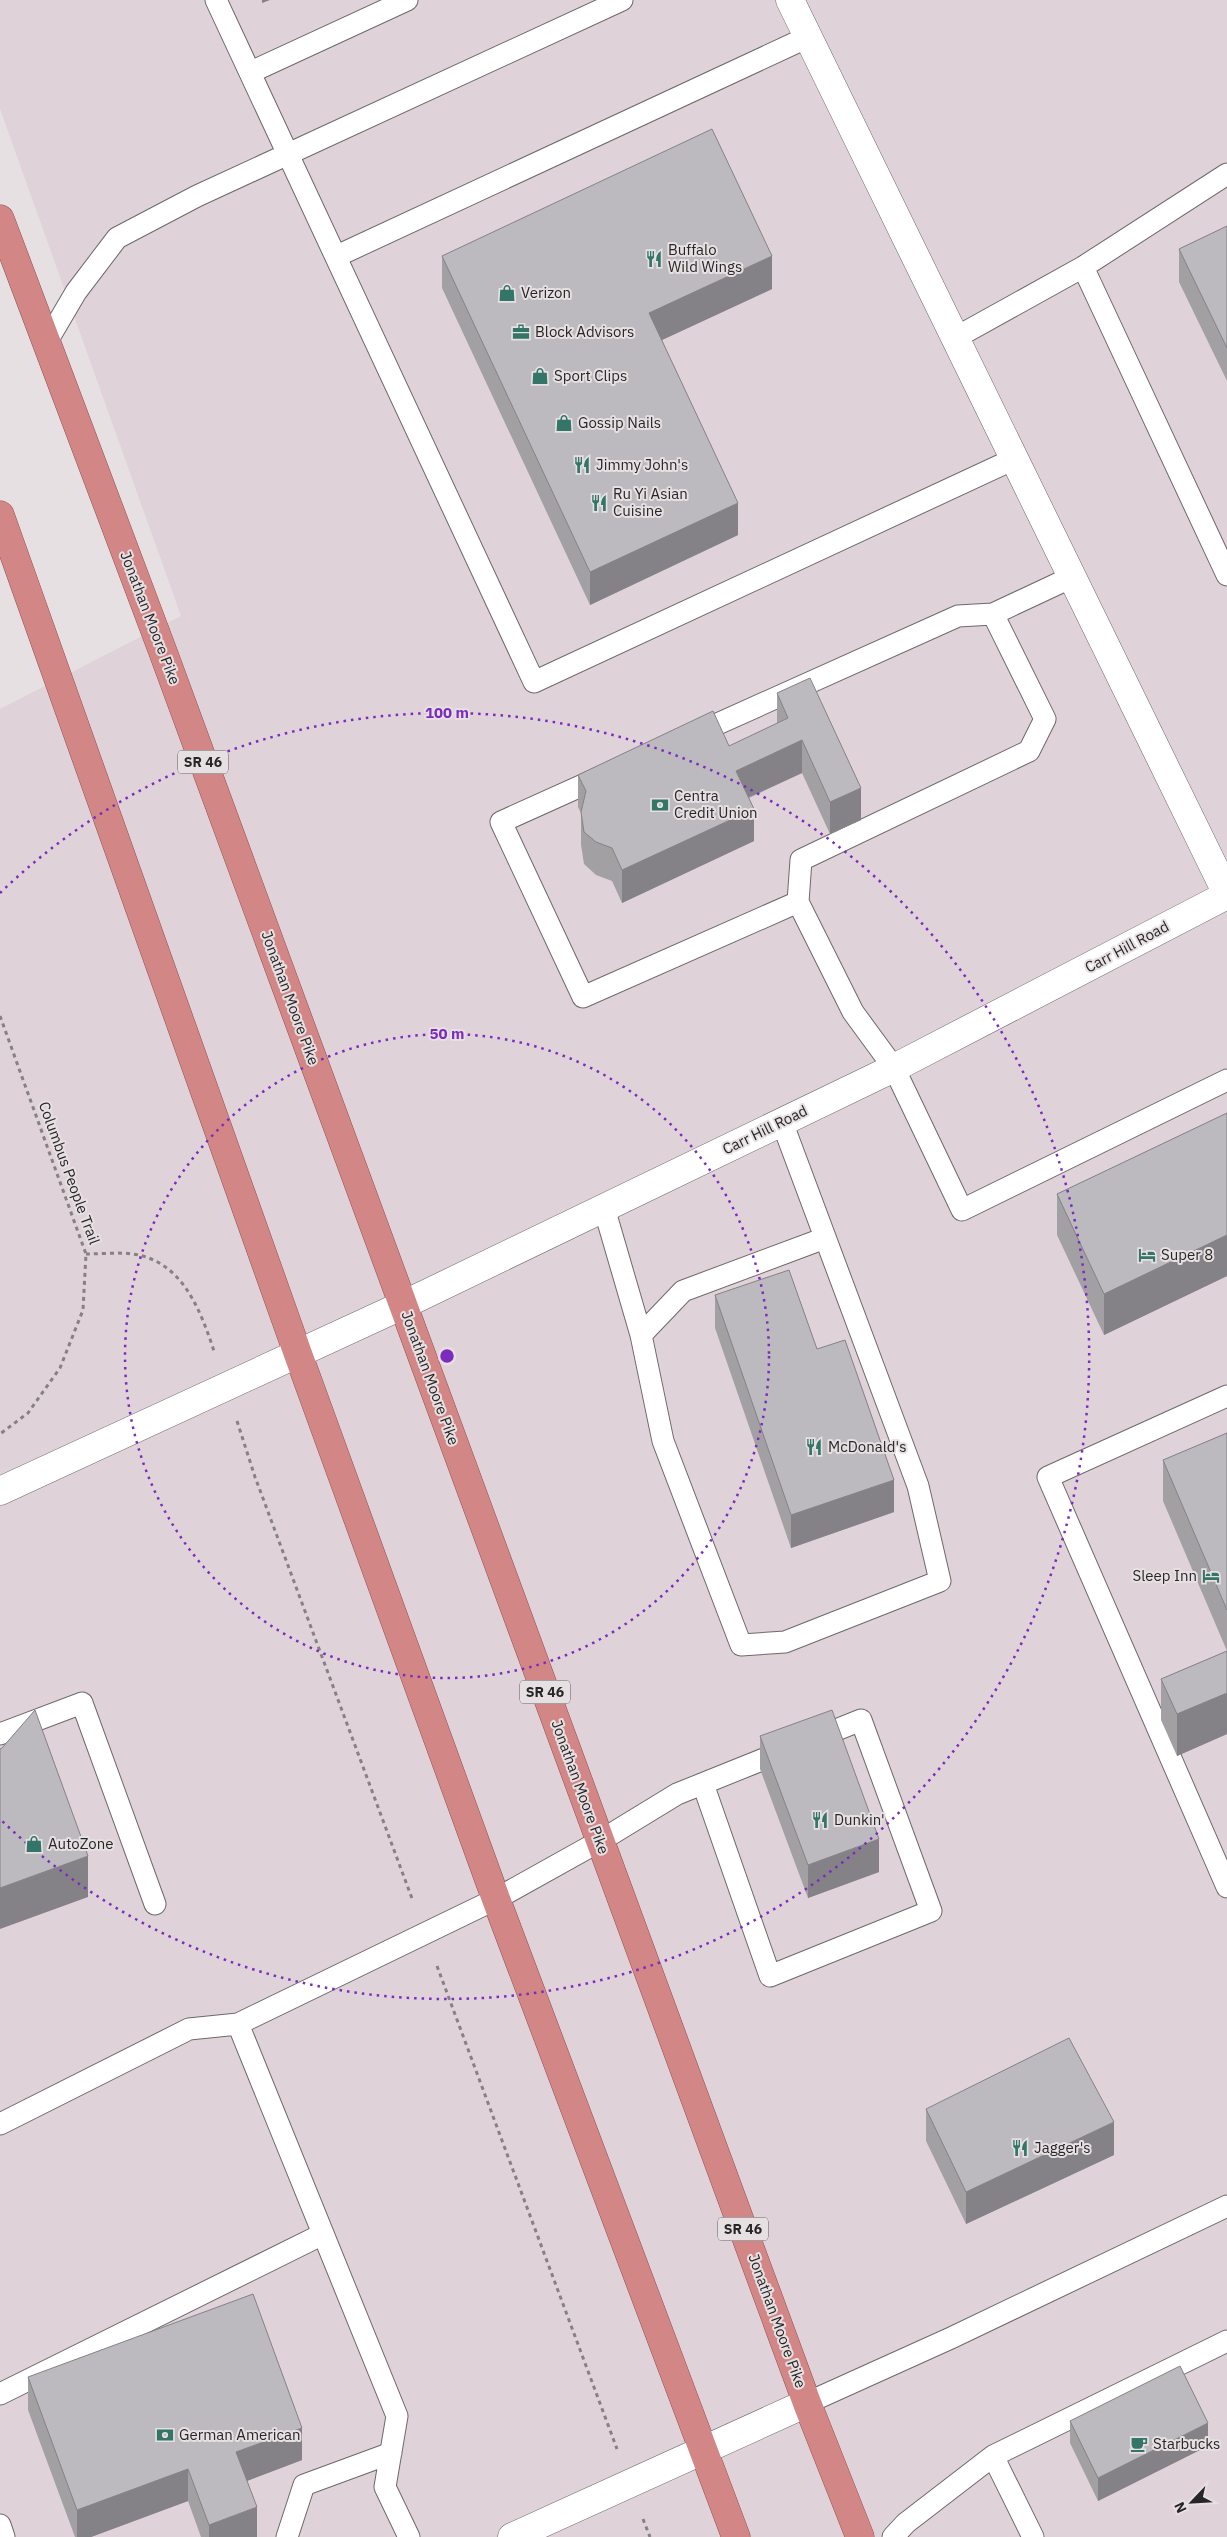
<svg xmlns="http://www.w3.org/2000/svg" width="1227" height="2537" font-family="'IBM Plex Sans',sans-serif">
	<rect width="100%" height="100%" fill="#e7e0e3"/>
	<!-- built -->
	<path fill="#e0d2d9" d="M0 0H1227V2537H0V709L181 616 0 109Z"/>
	<g fill="none" stroke-linecap="round" stroke-linejoin="round">
		<!-- service casing -->
		<g stroke="#6e686b" stroke-width="23">
			<path id="service" d="M216 0 534 682 1014 459
				M251 72 407 0
				M337 256 808 37
				M1083 267 1227 575
				M955 338 1083 267 1227 174
				M46 343 76 292 117 238 197 196 622 0
				M693 735 958 616 993 614 1072 577
				M603 776 501 822 583 997 798 902 853 1012 894 1068 962 1210 1227 1080
				M798 902 801 860 1029 751 1045 719 993 614
				M604 1208 641 1335 663 1441 741 1645 785 1642 940 1581 918 1486 782 1122
				M641 1335 683 1291 825 1238
				M1227 1396 1048 1477 1227 1887
				M0 1734 82 1703 155 1904
				M0 2124 189 2029 238 2024
				M0 2394 323 2234
				M807 2403 951 2338 1227 2206
				M0 2525 4 2537
				M287 2537 304 2485 391 2453
				M409 2537 385 2487 397 2416 238 2024 496 1899 600 1841 677 1794 861 1720 931 1911 770 1976 703 1784
				M893 2537 906 2523 993 2456
				M1033 2537 993 2456 1227 2341"/>
		</g>
		<!-- minor casing -->
		<g stroke="#6e686b" stroke-width="29">
			<path id="minor" d="M790 0 1227 894
				M0 1491 403 1305 894 1068 1227 895
				M512 2537 807 2403"/>
		</g>
		<!-- trunk casing -->
		<g stroke="#905151" stroke-width="29">
			<path id="trunk" d="M0 219 163 652 807 2403 860 2537
				M0 515 298 1354 496 1899 736 2537"/>
		</g>
		<!-- path -->
		<path stroke="#868183" stroke-width="3" stroke-dasharray="4 4" stroke-linecap="butt" d="M0 1016 86 1254 83 1310 60 1368 28 1413 0 1434
			M86 1254C101 1254 118 1252 133 1254 182 1261 200 1309 214 1351
			M237 1421 255 1477 413 1901
			M437 1966 617 2449
			M643 2519 650 2537"/>
		<!-- service -->
		<use href="#service" stroke="#fff" stroke-width="21"/>
		<!-- minor -->
		<use href="#minor" stroke="#fff" stroke-width="28"/>
		<!-- trunk -->
		<use href="#trunk" stroke="#d38686" stroke-width="28"/>
	</g>
	<!-- wall -->
	<path fill="#a3a0a4" d="M1227 226V381L1179 282V249Z
		M442 256 772 289 662 340 738 535 590 605 442 288Z
		M777 693 861 820 830 834 802 773 749 798 754 841 622 903 612 881 596 875 584 864 581 845V813L578 807V775L729 746 777 724Z
		M1227 1113V1276L1104 1335 1057 1235V1194Z
		M715 1295 817 1349 894 1512 791 1548 715 1328Z
		M1227 1433V1734L1177 1756 1161 1720V1679L1227 1651 1163 1501V1460Z
		M760 1736 879 1872 808 1898 760 1769Z
		M926 2109 1114 2155 966 2224 926 2141Z
		M28 2377 302 2460 247 2481 257 2537H201L188 2501 91 2537H75L28 2410Z
		M1070 2421 1208 2446 1098 2501 1070 2443Z"/>
	<!-- shaded-wall -->
	<path fill="#848286" d="M262 0H270L262 3Z
		M772 256V289L649 346V313Z
		M738 503V535L590 605V572Z
		M802 740V773L736 803V771Z
		M861 788V820L830 834V802Z
		M754 809V841L622 903V870Z
		M1227 1235V1276L1104 1335V1294Z
		M894 1480V1512L791 1548V1515Z
		M1227 1693V1734L1177 1756V1714Z
		M879 1839V1872L808 1898V1865Z
		M88 1856V1897L0 1929V1888Z
		M1114 2122V2155L966 2224V2192Z
		M1208 2423V2446L1098 2501V2478Z
		M302 2428V2460L236 2485V2452Z
		M188 2469V2501L91 2537H77V2510Z
		M257 2507V2537H209V2525Z"/>
	<!-- building -->
	<path fill="#bdbabf" stroke="#848286" d="M712 129 772 256 649 313 738 503 590 572 442 256Z
		M1227 226V348L1179 249Z
		M810 678 861 788 830 802 802 740 736 771 754 809 622 870 612 848 596 842 584 832 581 812 586 791 578 775 713 711 729 746 788 718 777 693Z
		M1227 1113V1235L1104 1294 1057 1194Z
		M789 1270 817 1349 845 1340 894 1480 791 1515 715 1295Z
		M1227 1433V1610L1163 1460Z
		M1227 1651V1693L1177 1714 1161 1679Z
		M35 1710 88 1856 0 1888V1749L2 1748Z
		M832 1710 879 1839 808 1865 760 1736Z
		M1069 2038 1114 2122 966 2192 926 2109Z
		M253 2294 302 2428 236 2452 257 2507 209 2525 188 2469 77 2510 28 2377Z
		M1180 2366 1208 2423 1098 2478 1070 2421Z"/>
	<!-- distance rings -->
	<g fill="none" stroke="#7b2cbf" stroke-width="2.5" stroke-dasharray="2.5 5">
		<circle cx="447" cy="1356" r="322"/>
		<path d="M0 893A643 643 0 1 1 0 1819"/>
	</g>
	<!-- icons -->
	<defs>
		<g id="restaurant-bare" transform="scale(1.35)"><path d="M-5-6h1v4h1v-4h1v4h1v-4h1v5L-1.5 .5V6h-2V.5L-5-1ZM5-6V6H3V1.5H1.5Q1.5-4 5-6Z" fill="#337567" stroke="#e7e0e3" stroke-width="2.5" paint-order="stroke"/></g>
		<g id="shop-bare" transform="scale(1.35)"><path d="M-5-2.5h2.3a2.7 3.5 0 0 1 5.4 0H5L5.5 6h-11ZM-1.5-2.5h3a1.5 2.3 0 0 0-3 0Z" fill="#337567" stroke="#e7e0e3" stroke-width="2.5" paint-order="stroke"/></g>
		<g id="office-bare" transform="scale(1.35)"><path d="M-6-3h4V-5.5h4V-3h4V5H-6ZM-1-4.5V-3h2v-1.5ZM-6 0V1H6V0Z" fill="#337567" stroke="#e7e0e3" stroke-width="2.5" paint-order="stroke"/></g>
		<g id="bank-bare" transform="scale(1.35)"><path d="M-6-4H6V4H-6ZM0-2.3a2.3 2.3 0 1 0 0 4.6a2.3 2.3 0 1 0 0-4.6Z" fill="#337567" stroke="#e7e0e3" stroke-width="2.5" paint-order="stroke"/></g>
		<g id="hotel-bare" transform="scale(1.35)"><path d="M-6-4.5h1.5V1H6V5H4.5V3h-9V5H-6ZM-4 0a1.8 1.8 0 1 1 3.6 0ZM.5 0V-2.5h3Q6-2.5 6 0Z" fill="#337567" stroke="#e7e0e3" stroke-width="2.5" paint-order="stroke"/></g>
		<g id="cafe-bare" transform="scale(1.35)"><path d="M-5.5-4.5H6V0H3Q3 3.5 0 3.5H-2.5Q-5.5 3.5-5.5 0ZM3-3.2v2h1.7v-2ZM-6 4.5H4V6H-6Z" fill="#337567" stroke="#e7e0e3" stroke-width="2.5" paint-order="stroke"/></g>
	</defs>
	<g fill-rule="evenodd">
		<use href="#restaurant-bare" x="654" y="259"/>
		<use href="#shop-bare" x="507" y="293"/>
		<use href="#office-bare" x="521" y="332"/>
		<use href="#shop-bare" x="540" y="376"/>
		<use href="#shop-bare" x="564" y="423"/>
		<use href="#restaurant-bare" x="582" y="465"/>
		<use href="#restaurant-bare" x="599" y="503"/>
		<use href="#bank-bare" x="660" y="805"/>
		<use href="#hotel-bare" x="1147" y="1255"/>
		<use href="#restaurant-bare" x="814" y="1447"/>
		<use href="#hotel-bare" x="1211" y="1576"/>
		<use href="#restaurant-bare" x="820" y="1820"/>
		<use href="#shop-bare" x="34" y="1844"/>
		<use href="#restaurant-bare" x="1020" y="2148"/>
		<use href="#bank-bare" x="165" y="2435"/>
		<use href="#cafe-bare" x="1139" y="2444"/>
	</g>
	<g text-anchor="middle" stroke-width="4" stroke-linejoin="round" paint-order="stroke">
		<!-- shield labels -->
		<g fill="#e7e0e3" stroke="#615d5f" stroke-width="1">
			<rect x="178" y="750.5" width="50" height="23" rx="4"/>
			<rect x="520" y="1680.5" width="50" height="23" rx="4"/>
			<rect x="718" y="2217.5" width="50" height="23" rx="4"/>
		</g>
		<g font-size="14" font-weight="bold" fill="#272526">
			<text x="203" y="767">SR 46</text>
			<text x="545" y="1697">SR 46</text>
			<text x="743" y="2234">SR 46</text>
		</g>
		<!-- poi labels -->
		<g font-size="15" fill="#272526" stroke="#e7e0e3" text-anchor="start">
			<text x="668" y="255">Buffalo<tspan x="668" dy="17">Wild Wings</tspan></text>
			<text x="521" y="298">Verizon</text>
			<text x="535" y="337">Block Advisors</text>
			<text x="554" y="381">Sport Clips</text>
			<text x="578" y="428">Gossip Nails</text>
			<text x="596" y="470">Jimmy John's</text>
			<text x="613" y="499">Ru Yi Asian<tspan x="613" dy="17">Cuisine</tspan></text>
			<text x="674" y="801">Centra<tspan x="674" dy="17">Credit Union</tspan></text>
			<text x="1161" y="1260">Super 8</text>
			<text x="828" y="1452">McDonald's</text>
			<text x="1197" y="1581" text-anchor="end">Sleep Inn</text>
			<text x="834" y="1825">Dunkin'</text>
			<text x="48" y="1849">AutoZone</text>
			<text x="1034" y="2153">Jagger's</text>
			<text x="179" y="2440">German American</text>
			<text x="1153" y="2449">Starbucks</text>
		</g>
		<!-- street labels -->
		<g font-size="15" fill="#272526" stroke="#e7e0e3">
			<text transform="translate(150 618) rotate(69)" y="5">Jonathan Moore Pike</text>
			<text transform="translate(1127 947) rotate(-28)" y="5">Carr Hill Road</text>
			<text transform="translate(290 998) rotate(70)" y="5">Jonathan Moore Pike</text>
			<text transform="translate(765 1130) rotate(-26)" y="5">Carr Hill Road</text>
			<text transform="translate(69 1173) rotate(70)" y="5">Columbus People Trail</text>
			<text transform="translate(430 1378) rotate(70)" y="5">Jonathan Moore Pike</text>
			<text transform="translate(580 1787) rotate(70)" y="5">Jonathan Moore Pike</text>
			<text transform="translate(777 2321) rotate(70)" y="5">Jonathan Moore Pike</text>
		</g>
	</g>
	<circle cx="447" cy="1356" r="8" fill="#7b2cbf" stroke="#e7e0e3" stroke-width="2.5"/>
	<g font-size="15" text-anchor="middle" font-weight="bold" fill="#7b2cbf" stroke="#e7e0e3" stroke-width="4" stroke-linejoin="round" paint-order="stroke">
		<text x="447" y="718">100 m</text>
		<text x="447" y="1039">50 m</text>
	</g>
	<!-- north arrow -->
	<g transform="translate(1192 2502) rotate(245)" stroke="#e7e0e3" stroke-width="4" paint-order="stroke">
	<path d="M0-4L9 19L0 12L-9 19Z" fill="#272526"/>
	<text y="-8" font-size="14" font-weight="bold" text-anchor="middle" fill="#272526">N</text>
	</g>
</svg>
